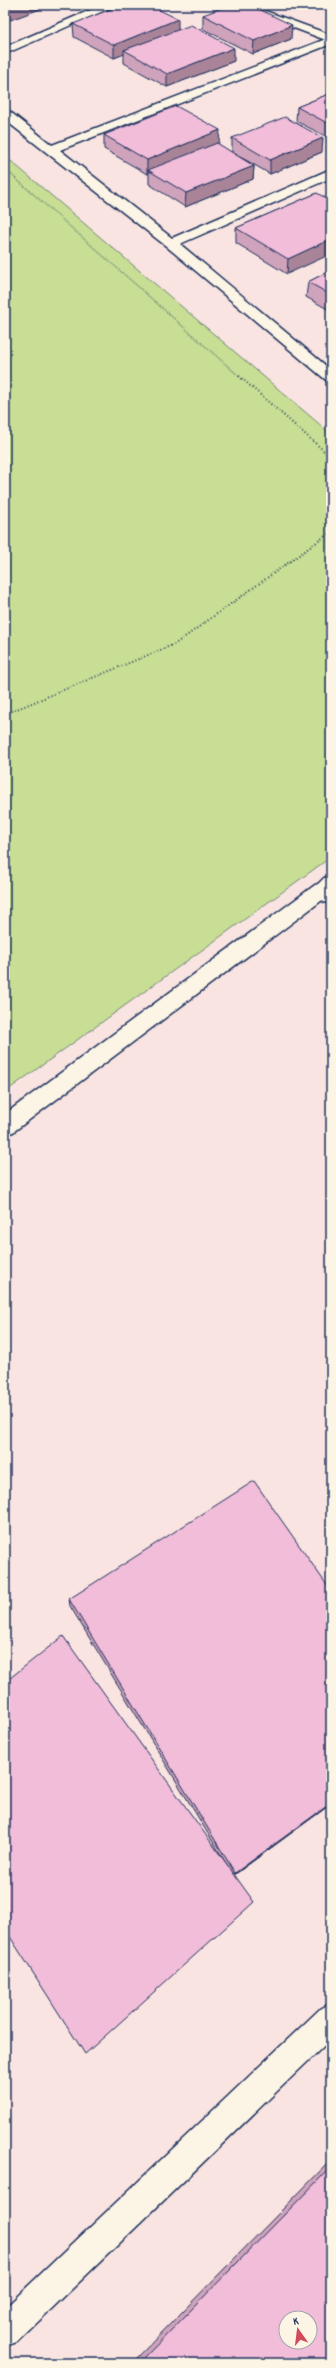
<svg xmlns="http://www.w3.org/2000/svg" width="336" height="2368" font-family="Dekko,sans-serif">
	<rect width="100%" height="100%" fill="#f9e4e1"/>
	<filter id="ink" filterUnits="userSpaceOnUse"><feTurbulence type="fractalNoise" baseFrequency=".025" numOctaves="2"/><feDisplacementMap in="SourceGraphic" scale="8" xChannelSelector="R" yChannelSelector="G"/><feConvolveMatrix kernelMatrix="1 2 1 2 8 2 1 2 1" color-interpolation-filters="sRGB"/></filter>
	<g filter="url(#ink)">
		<!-- green -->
		<path fill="#c7de94" stroke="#718679" d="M5 156 331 434V857L5 1092Z"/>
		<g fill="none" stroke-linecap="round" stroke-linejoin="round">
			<!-- street casing -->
			<g stroke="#1b2f5e" stroke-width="3">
				<path id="street" d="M102 5H117L5 54V47Z
					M331 37V44L60 150 172 238 331 169V178L180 244 331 370V381L326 380 166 246 5 120V110L9 111 52 145Z
					M322 883 329 885 331 889 329 895 13 1132 5 1135V1114L315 885Z
					M331 2003V2039L17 2342 5 2346V2308L321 2008Z"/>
			</g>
			<!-- secondary casing -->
			<g stroke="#1b2f5e" stroke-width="3">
				<path id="secondary" d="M233 5H249L331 35V42Z
					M331 876V904L324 902 312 890 324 878Z"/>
			</g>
			<!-- path-far1 -->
			<path stroke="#1b2f5e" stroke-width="1.5" stroke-dasharray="0.5 1.5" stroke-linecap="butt" d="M5 169 240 377"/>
			<!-- path -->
			<path stroke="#1b2f5e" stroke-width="2" stroke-dasharray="1 2.5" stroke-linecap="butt" d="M239 376 331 457
				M5 714 175 644 331 532"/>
			<!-- street -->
			<use href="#street" fill="#fcf5e5" fill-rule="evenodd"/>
			<!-- secondary -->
			<use href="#secondary" fill="#fcf5e5" fill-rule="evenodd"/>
		</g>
		<!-- wall -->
		<path fill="#cfa3bb" stroke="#1b2f5e" d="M203 15 291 39 253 54 203 29Z
			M73 24 178 30 234 61 167 87 124 63V54L114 58 74 37Z
			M331 93V139L296 121 297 107Z
			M104 135 219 143 218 144 254 166 253 179 185 207 149 184V173L147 174 104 149Z
			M232 138 322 152 270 174 232 152Z
			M317 193 287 274 236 243V228Z
			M331 270V311L306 297 308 282Z
			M331 1591V1804L234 1875 227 1865 70 1606 69 1599Z
			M331 2160V2363H132Z"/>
		<!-- shaded-wall -->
		<path fill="#a98498" stroke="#1b2f5e" d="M11 5H51L5 22V7Z
			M178 19V32L124 50V54L114 58V45Z
			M292 25 291 39 253 54 254 41Z
			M234 48V61L167 87V74Z
			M220 130 219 143 152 172 148 170 149 173 147 174V160Z
			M323 138 322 152 270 174V160Z
			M254 166 253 179 185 207 186 193Z
			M331 239V254L287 274 288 259Z
			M331 1803V1804L234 1875 235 1873Z"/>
		<!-- building -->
		<path fill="#f1bdd9" stroke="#1b2f5e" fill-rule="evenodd" d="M5 5H11L5 7Z
			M121 5H149L178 19 114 45 73 24Z
			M230 5H250L292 25 254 41 203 15Z
			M191 25 234 48 167 74 124 50Z
			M331 93V125L297 107Z
			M176 106 220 130 147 160 104 135Z
			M285 117 323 138 270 160 232 138Z
			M217 143 254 166 186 193 148 170Z
			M317 193 331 201V239L288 259 236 228Z
			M331 270V295L308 282Z
			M254 1481 331 1591V1803L235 1873 69 1599Z
			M63 1636 254 1902 85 2054 5 1929V1682Z
			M331 2167V2363H139ZM286 2318H310V2342H286Z"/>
	</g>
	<!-- margin -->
	<rect width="336" height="2368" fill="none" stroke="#fcf5e5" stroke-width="20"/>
	<rect x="10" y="10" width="316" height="2348" fill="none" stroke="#1b2f5e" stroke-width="1.5" filter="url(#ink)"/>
	<!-- north arrow -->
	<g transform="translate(298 2330) rotate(346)"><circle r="19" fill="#fcf5e5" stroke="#a2a6af"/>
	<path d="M0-3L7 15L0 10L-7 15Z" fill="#d1495b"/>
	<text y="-6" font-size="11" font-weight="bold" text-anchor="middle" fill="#1b2f5e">K</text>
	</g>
</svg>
